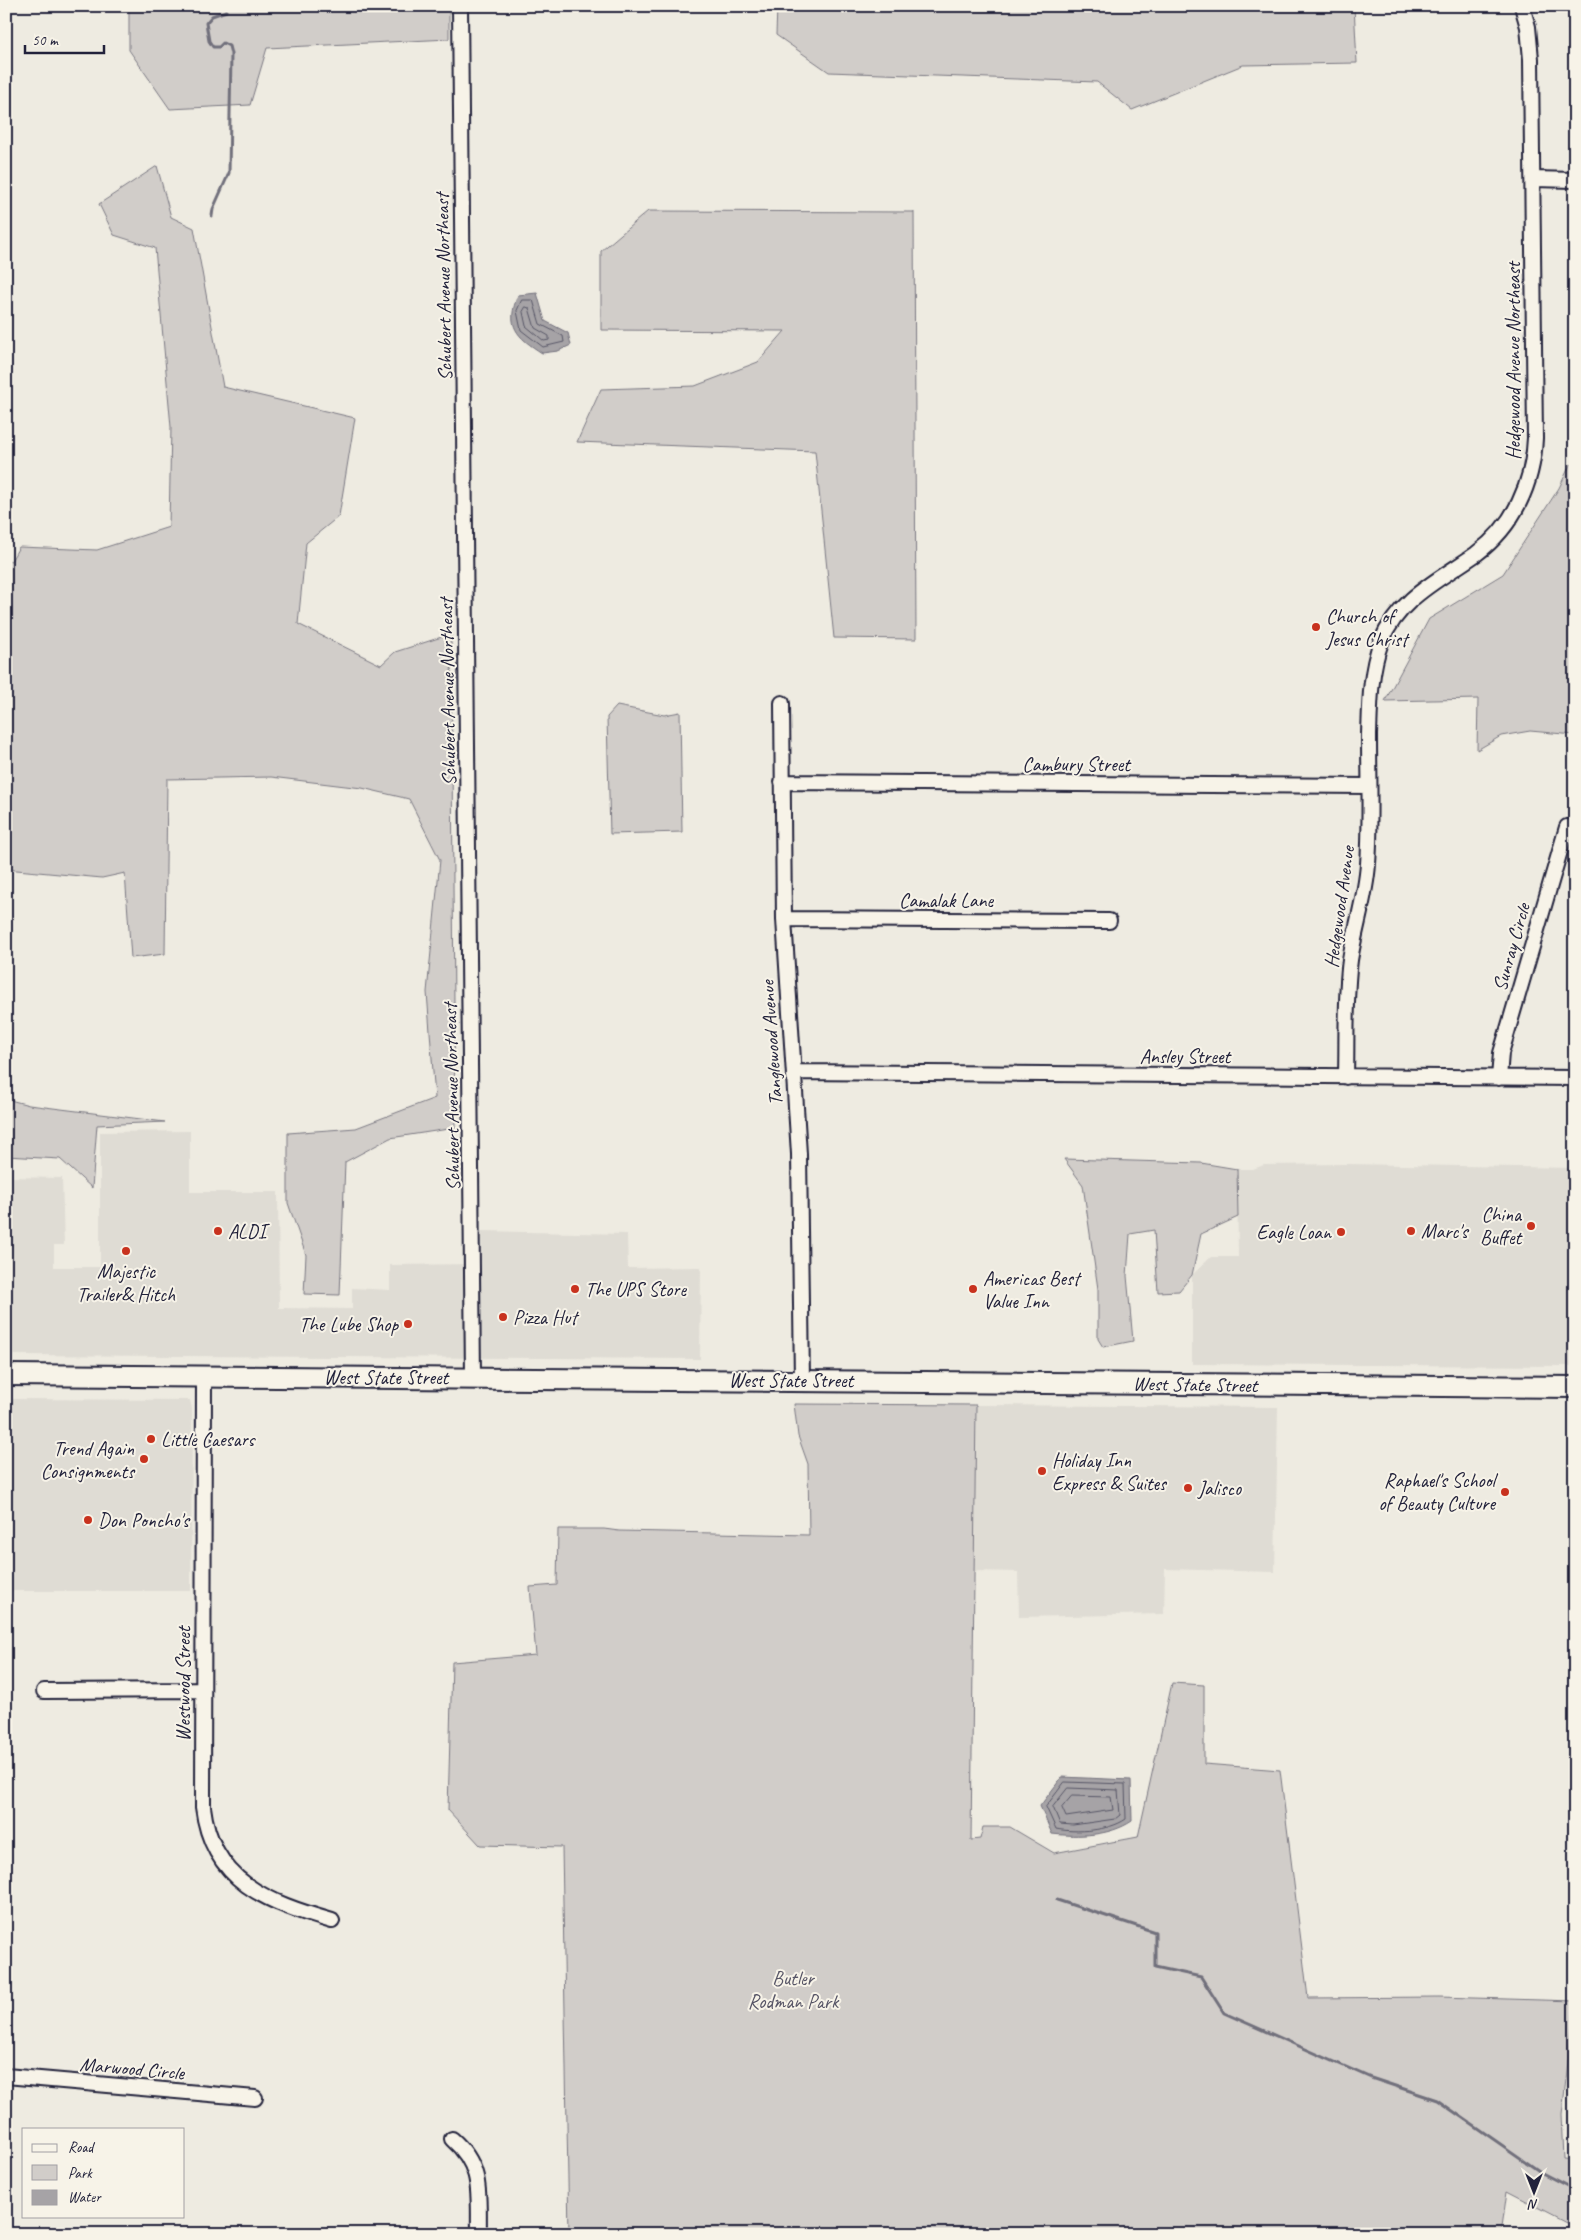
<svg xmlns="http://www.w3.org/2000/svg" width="1581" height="2240" font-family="Caveat,sans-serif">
	<rect width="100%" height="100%" fill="#eeebe1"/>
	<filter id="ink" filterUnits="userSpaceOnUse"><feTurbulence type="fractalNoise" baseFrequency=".02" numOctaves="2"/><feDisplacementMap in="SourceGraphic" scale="10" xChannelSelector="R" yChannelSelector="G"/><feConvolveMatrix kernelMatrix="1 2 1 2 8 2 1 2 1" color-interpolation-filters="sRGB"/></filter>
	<g filter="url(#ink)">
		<!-- built -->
		<path fill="#dfdcd4" d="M190 1131V1192H278L279 1308 352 1309V1288L390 1290V1265L481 1264V1231L627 1234 628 1268 701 1267 700 1359 6 1355 7 1177 62 1178 64 1245H54V1267H100V1132Z
			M1346 1164 1575 1168V1366L1192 1364V1275L1211 1257H1238L1237 1169H1253L1264 1165Z
			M6 1399 190 1400 192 1409 191 1591H6Z
			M976 1405 1278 1407 1275 1572 1165 1569 1164 1614 1019 1617 1018 1572 973 1571Z"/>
		<!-- green -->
		<path fill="#d1cdc9" stroke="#7a7882" d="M129 6H449V39L267 48 250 105 170 109 129 50Z
			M777 6H1354L1357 63 1243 65 1132 110 1097 82 829 72 776 35Z
			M157 166 171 217 194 228 223 387 355 418 339 516 306 543 298 624 381 665 395 652 451 634 455 1128 390 1138 345 1162 340 1295 304 1294 306 1255 288 1203V1133L356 1128 435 1098 427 992 440 860 409 799 362 788 271 777 167 779 165 954 131 958 125 873 102 878 6 869V560L11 561 19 547 97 550 169 527 171 427 155 248 114 235 99 204Z
			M648 211 914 212 916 639 834 638 815 451 577 442 601 389 695 386 758 362 785 331 601 330V251Z
			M1575 464V735L1530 731 1501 736 1477 750 1478 699 1385 701 1429 619 1503 574 1559 488 1570 465Z
			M617 706 664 715 680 712 682 832 610 834 607 717Z
			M6 1099 29 1105 165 1122 97 1125 92 1188 60 1159 6 1156Z
			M1064 1159 1201 1163 1237 1169 1238 1217 1201 1234 1192 1275 1179 1291 1158 1292 1154 1230 1130 1234 1127 1276 1133 1341 1103 1347 1098 1339V1289L1083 1185Z
			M794 1404 976 1405 971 1840 980 1839 983 1827H1010L1054 1853 1138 1837 1172 1683 1204 1685V1764L1280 1770 1308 1998 1439 1997 1575 2001 1562 2114 1564 2159 1575 2160V2226L1507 2191 1501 2234H569L562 1847 480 1845 448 1810 452 1662 536 1655 530 1587 557 1585 558 1529H604L619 1531 809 1535 808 1464 798 1436Z"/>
		<!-- water -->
		<path fill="#a6a3a6" stroke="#716f7b" d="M537 293 545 321 568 333 571 345 558 351 542 353C517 337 505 326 518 295Z
			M1062 1777 1131 1780 1132 1821C1110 1836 1078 1837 1052 1834L1040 1806Z"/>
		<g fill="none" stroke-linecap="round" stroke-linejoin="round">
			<!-- shore -->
			<path stroke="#575666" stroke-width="1" d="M522 300H533L540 324 563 336 564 342 543 347 521 330 517 311Z
				M526 307 529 308 535 328 549 336V340L544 341 526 326 523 312Z
				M1065 1782 1125 1784 1126 1819C1109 1831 1076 1833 1056 1829L1046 1807Z
				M1068 1788 1118 1790 1120 1815 1115 1819 1073 1825 1060 1824 1053 1807Z
				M1072 1796 1111 1797 1113 1810 1066 1817 1062 1808Z"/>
			<!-- stream -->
			<path stroke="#716f7b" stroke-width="3" d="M212 216 213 209 229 173 231 54 229 46 223 43 219 47H213L209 41 206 23 212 16 226 11V6
				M1057 1900 1155 1932V1967L1201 1977 1224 2013 1371 2078 1437 2100 1542 2173 1575 2190"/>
			<!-- minor casing -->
			<g stroke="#22223b" stroke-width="18">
				<path id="minor" d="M460 6 473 1378
					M1533 179 1575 180
					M782 703 784 919 799 1154 802 1380
					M782 782 1369 786
					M784 919 1109 921
					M794 1072 1575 1078
					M1346 1077C1347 1038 1345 998 1350 960 1355 928 1366 896 1368 864 1371 821 1369 778 1369 735 1370 704 1370 672 1381 642 1399 598 1439 580 1476 554 1514 526 1533 484 1535 438L1531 59 1528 27 1522 6
					M1499 1078 1501 1053 1567 827
					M204 1376 203 1807C212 1882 267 1902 332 1921
					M44 1691 203 1690
					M6 2076 255 2098
					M452 2139C484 2167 478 2194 479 2234"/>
			</g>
			<!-- highway casing -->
			<g stroke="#22223b" stroke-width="24">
				<path id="highway" d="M6 1375 1575 1387"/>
			</g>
			<!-- minor -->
			<use href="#minor" stroke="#f7f3e8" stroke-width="14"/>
			<!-- highway -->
			<use href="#highway" stroke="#f7f3e8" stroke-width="20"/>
		</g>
	</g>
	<!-- markers -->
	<g fill="#c8321e" stroke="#f7f3e8" stroke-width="2">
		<circle cx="1316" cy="627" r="5"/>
		<circle cx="1531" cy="1226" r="5"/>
		<circle cx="218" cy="1231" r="5"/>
		<circle cx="1411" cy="1231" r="5"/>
		<circle cx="1341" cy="1232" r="5"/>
		<circle cx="126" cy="1251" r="5"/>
		<circle cx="575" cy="1289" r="5"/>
		<circle cx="973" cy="1289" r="5"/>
		<circle cx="503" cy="1317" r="5"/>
		<circle cx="408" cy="1324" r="5"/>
		<circle cx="151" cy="1439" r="5"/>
		<circle cx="144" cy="1459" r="5"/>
		<circle cx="1042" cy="1471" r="5"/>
		<circle cx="1188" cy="1488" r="5"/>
		<circle cx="1505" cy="1492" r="5"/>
		<circle cx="88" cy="1520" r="5"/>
	</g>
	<g text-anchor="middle" stroke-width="4" stroke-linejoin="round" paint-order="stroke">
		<!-- street labels -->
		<g font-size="20" fill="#22223b" stroke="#f7f3e8">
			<text transform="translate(443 287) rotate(-91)" y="7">Schubert Avenue Northeast</text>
			<text transform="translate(1513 361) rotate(-90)" y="7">Hedgewood Avenue Northeast</text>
			<text transform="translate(447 692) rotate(-91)" y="7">Schubert Avenue Northeast</text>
			<text x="1076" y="771">Cambury Street</text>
			<text x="946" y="907">Camalak Lane</text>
			<text transform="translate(1339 907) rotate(-82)" y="7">Hedgewood Avenue</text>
			<text transform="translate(1511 947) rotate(-74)" y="7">Sunray Circle</text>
			<text transform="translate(771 1043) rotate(-94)" y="7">Tanglewood Avenue</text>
			<text x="1185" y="1063">Ansley Street</text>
			<text transform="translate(451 1097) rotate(-91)" y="7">Schubert Avenue Northeast</text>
			<text x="386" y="1384">West State Street</text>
			<text x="791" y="1387">West State Street</text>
			<text transform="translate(1195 1384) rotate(1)" y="7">West State Street</text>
			<text transform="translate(183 1684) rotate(-90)" y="7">Westwood Street</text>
			<text transform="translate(132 2068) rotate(5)" y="7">Marwood Circle</text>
		</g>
		<!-- poi labels -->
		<g font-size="20" fill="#22223b" stroke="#f7f3e8" text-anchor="start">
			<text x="1326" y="623">Church of<tspan x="1326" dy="23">Jesus Christ</tspan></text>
			<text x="1521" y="1221" text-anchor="end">China<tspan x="1521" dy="23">Buffet</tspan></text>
			<text x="228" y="1238">ALDI</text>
			<text x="1421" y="1238">Marc's</text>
			<text x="1331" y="1239" text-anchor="end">Eagle Loan</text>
			<text x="126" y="1278" text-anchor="middle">Majestic<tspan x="126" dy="23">Trailer&amp; Hitch</tspan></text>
			<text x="983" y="1285">Americas Best<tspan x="983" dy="23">Value Inn</tspan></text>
			<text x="585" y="1296">The UPS Store</text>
			<text x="513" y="1324">Pizza Hut</text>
			<text x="398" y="1331" text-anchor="end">The Lube Shop</text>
			<text x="161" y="1446">Little Caesars</text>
			<text x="134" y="1455" text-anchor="end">Trend Again<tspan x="134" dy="23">Consignments</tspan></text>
			<text x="1052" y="1467">Holiday Inn<tspan x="1052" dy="23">Express &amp; Suites</tspan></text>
			<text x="1495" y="1487" text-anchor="end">Raphael's School<tspan x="1495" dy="23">of Beauty Culture</tspan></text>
			<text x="1198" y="1495">Jalisco</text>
			<text x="98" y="1527">Don Poncho's</text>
		</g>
		<!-- park labels -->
		<g font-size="20" fill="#575566" stroke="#f7f3e8">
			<text x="793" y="1985">Butler<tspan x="793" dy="23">Rodman Park</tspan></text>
		</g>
	</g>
	<!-- margin -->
	<rect width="1581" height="2240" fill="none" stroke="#f7f3e8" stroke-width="25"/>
	<rect x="12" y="12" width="1556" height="2215" fill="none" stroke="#22223b" stroke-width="2" filter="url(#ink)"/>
	<!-- legend -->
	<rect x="22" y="2128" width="162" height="90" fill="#f7f3e8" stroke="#a29fa3"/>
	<rect x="32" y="2144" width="25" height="8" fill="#f7f3e8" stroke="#a29fa3"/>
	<text x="68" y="2152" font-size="15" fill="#22223b">Road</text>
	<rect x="32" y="2165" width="25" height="15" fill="#d1cdc9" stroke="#a29fa3"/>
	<text x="68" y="2178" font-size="15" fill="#22223b">Park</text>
	<rect x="32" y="2190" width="25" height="15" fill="#a6a3a6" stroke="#a29fa3"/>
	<text x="68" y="2202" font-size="15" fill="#22223b">Water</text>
	<!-- north arrow -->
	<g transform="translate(1534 2192) rotate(180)" stroke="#f7f3e8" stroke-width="4" paint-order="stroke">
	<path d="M0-4L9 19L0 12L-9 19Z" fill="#22223b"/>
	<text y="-8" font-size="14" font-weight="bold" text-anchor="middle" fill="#22223b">N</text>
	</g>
	<!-- scale -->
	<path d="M25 45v8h79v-8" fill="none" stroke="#22223b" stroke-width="2.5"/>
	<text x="32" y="45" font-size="15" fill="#22223b" stroke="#f7f3e8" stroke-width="4" paint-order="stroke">50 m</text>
</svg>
